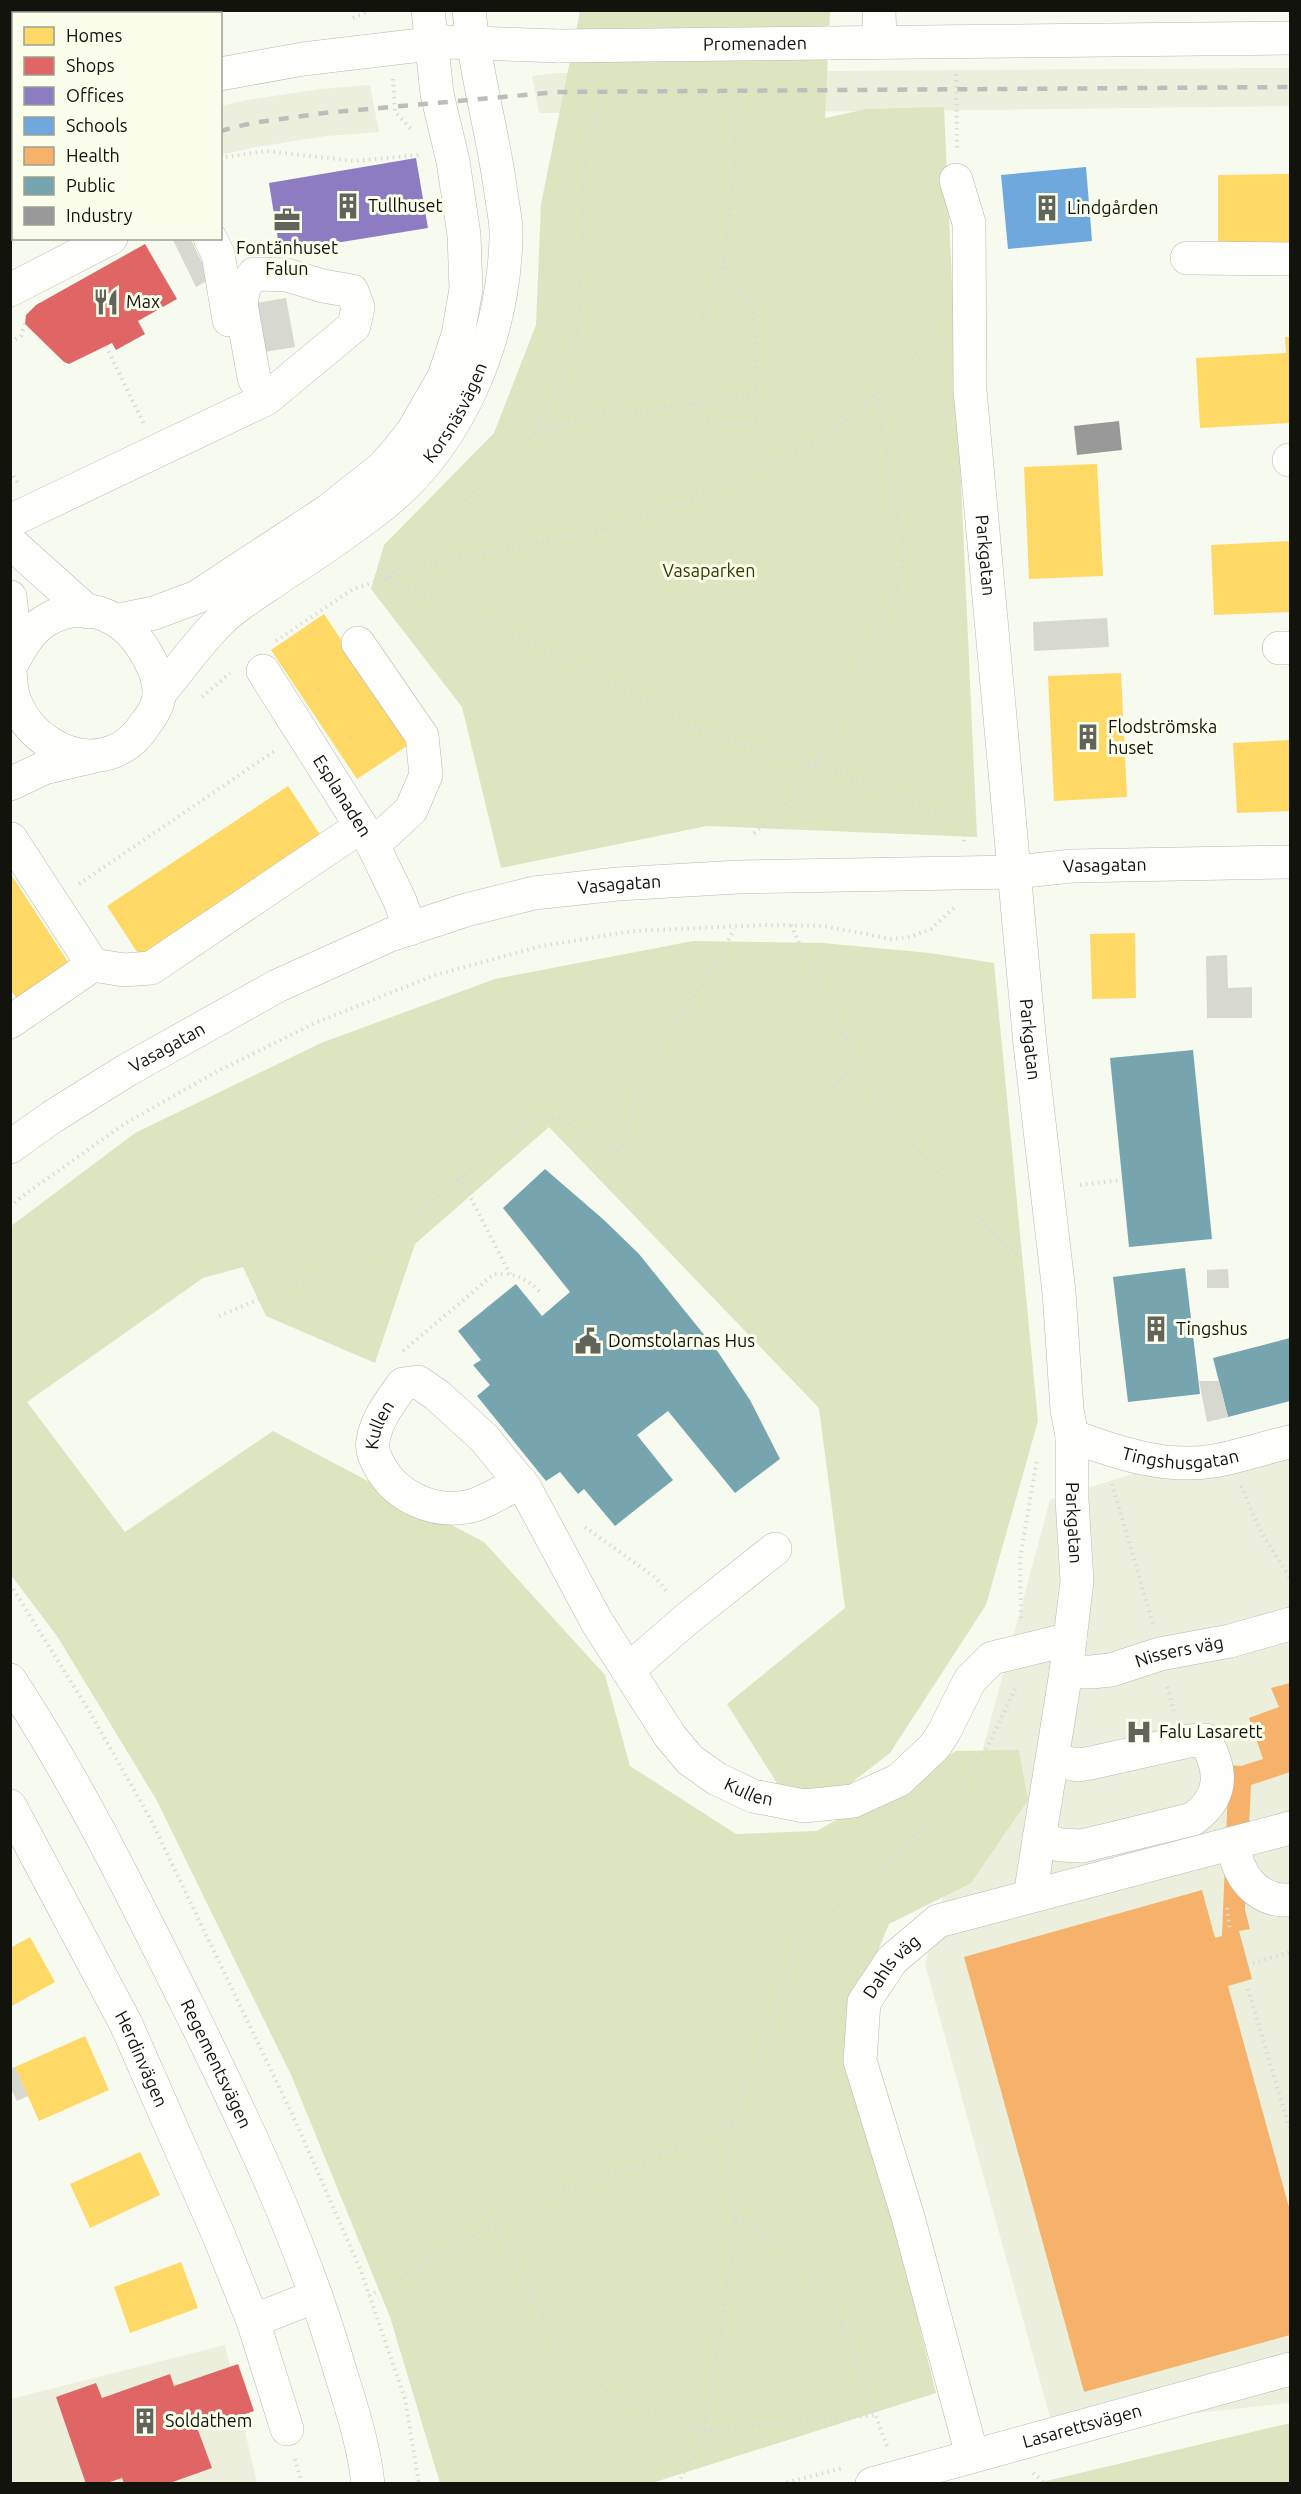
<svg xmlns="http://www.w3.org/2000/svg" width="1301" height="2494" font-family="Ubuntu,sans-serif">
	<rect width="100%" height="100%" fill="#f7faef"/>
	<!-- built -->
	<path fill="#ebefdc" d="M1290 68V106L892 111 539 113 532 76 558 73Z
		M370 85 379 132 327 136 256 147 221 155V106L247 100 321 89Z
		M1290 1424V2403L1053 2428 925 1964 1050 1500Z
		M225 2345 257 2483 11 2484V2399Z"/>
	<!-- green -->
	<path fill="#dde4c0" d="M580 11H830L825 118 867 109 944 107 977 837 707 826 501 868 462 707 371 589 384 545 494 433 536 325 541 204Z
		M693 941 822 943 930 953 994 963 1038 1421 986 1605 890 1753 842 1790 782 1791 727 1704 845 1608 819 1408 549 1127 415 1244 375 1363 266 1316 243 1267 203 1278 27 1402 125 1532 273 1431 484 1542 605 1675 630 1766 736 1834 817 1831 956 1751 1019 1750 1028 1800 971 1883 889 1924 846 2027 936 2393 652 2483H440L390 2317 292 2077 156 1799 57 1636 11 1575V1226L135 1133 321 1043 495 979Z
		M1290 2423V2483H1038Z"/>
	<!-- homes -->
	<path fill="#ffd966" d="M1290 174V242L1218 243V175Z
		M1285 337H1290V423L1200 428 1196 358 1286 353Z
		M1097 464 1103 576 1029 579 1024 467Z
		M1290 541V612L1214 615 1211 545Z
		M324 614 410 744 357 779 271 650Z
		M1121 673 1127 797 1054 801 1048 676Z
		M1290 740V811L1237 813 1233 743Z
		M288 786 323 839 141 958 107 906Z
		M10 873 70 965 17 999 10 989Z
		M1135 933 1136 998 1092 999 1090 934Z
		M30 1937 55 1982 10 2007V1948Z
		M85 2036 109 2090 39 2121 15 2067Z
		M140 2152 160 2195 90 2228 70 2184Z
		M181 2262 198 2308 130 2333 114 2287Z"/>
	<!-- shops -->
	<path fill="#e06666" d="M145 244 177 299 138 321 145 334 116 350 112 343 69 364 64 362 25 324 26 315 36 305Z
		M238 2364 254 2411 198 2430 212 2468 167 2484H124L122 2478 104 2484H86L56 2397 96 2383 102 2398 170 2374 174 2386Z"/>
	<!-- offices -->
	<path fill="#8e7cc3" d="M416 158 428 228 280 252 269 183Z"/>
	<!-- schools -->
	<path fill="#6fa8dc" d="M1086 167 1092 241 1008 249 1001 175Z"/>
	<!-- health -->
	<path fill="#f6b26b" d="M1290 1683V1772L1251 1785 1245 1910 1250 1929 1239 1931 1252 1979 1228 1986 1290 2211V2335L1084 2392 964 1957 1202 1890 1215 1938 1222 1936 1229 1765 1241 1766 1263 1759 1249 1718 1279 1707 1271 1688Z"/>
	<!-- public -->
	<path fill="#76a5af" d="M1193 1050 1212 1239 1129 1247 1110 1058Z
		M545 1169 604 1220 639 1254 718 1352 750 1400 780 1459 735 1493 668 1411 637 1435 673 1480 615 1526 584 1489 578 1494 560 1472 546 1481 477 1396 490 1385 473 1365 481 1360 458 1331 516 1284 542 1316 570 1292 503 1208Z
		M1185 1268 1200 1394 1128 1402 1113 1277Z
		M1290 1338V1401L1228 1417 1213 1358Z"/>
	<!-- industry -->
	<path fill="#999" d="M1119 421 1122 450 1077 455 1074 426Z"/>
	<!-- building -->
	<path fill="#d7d8d0" d="M172 238H190L210 279 196 287Z
		M286 298 295 347 264 352 256 303Z
		M1107 618 1109 647 1034 651 1033 622Z
		M1227 955 1228 988 1252 987V1018H1207L1206 956Z
		M1228 1269 1229 1288H1207V1270Z
		M1199 1381H1219L1228 1417 1207 1422Z
		M15 2067 28 2096 17 2101 10 2086V2069Z"/>
	<g fill="none" stroke-linecap="round" stroke-linejoin="round">
		<!-- minor casing -->
		<g stroke="#b7b9b1" stroke-width="34">
			<g id="minor">
				<path d="M879 10 880 42"/>
				<path d="M827 43 1290 38"/>
				<path d="M220 74 303 59 446 42 560 46"/>
				<path d="M10 137 14 136"/>
				<path id="s1" d="M956 180 969 223 970 390 1030 1045 1059 1292 1067 1410 1072 1436V1500L1077 1581 1066 1672 1030 1896"/>
				<path d="M210 238 218 254 229 320"/>
				<path d="M1187 258 1290 259"/>
				<path d="M10 290 111 238"/>
				<path d="M1289 460H1290"/>
				<path d="M10 521 266 399 354 326 358 307 352 291 323 286 287 275 254 274 244 287 241 304 254 378 266 399"/>
				<path d="M10 542 88 612"/>
				<path d="M10 597 17 654"/>
				<path d="M119 620 154 613 197 597 329 510 382 468 398 450 413 431 444 377 458 335 466 289 464 235 453 161 437 94 428 10"/>
				<path d="M358 643 422 736 426 775 411 810 373 845"/>
				<path d="M1279 648H1290"/>
				<path d="M10 668C18 651 29 631 45 621 82 598 121 614 143 648 151 660 160 679 159 694 159 704 152 716 146 723 138 736 126 747 112 752 71 767 24 735 13 695 11 687 11 679 10 672"/>
				<path id="s2" d="M263 671 373 845 400 901 410 929"/>
				<path id="s3" d="M159 694C180 669 199 641 223 618 242 601 265 588 286 573 316 554 346 533 375 511 459 448 503 341 506 238 507 224 503 208 501 193 493 132 475 72 469 10"/>
				<path d="M10 784 44 768 91 757"/>
				<path d="M11 839 93 965 124 970 151 968 360 827"/>
				<path d="M10 1022 93 965"/>
				<path id="s4" d="M10 1147 52 1117 127 1070 277 986 390 935 466 910 534 893 618 884 738 877 1014 872 1072 866 1290 862"/>
				<path id="s5" d="M1072 1436C1117 1453 1166 1469 1213 1461 1239 1457 1265 1447 1290 1442"/>
				<path id="s6" d="M521 1482C506 1489 482 1505 466 1507 432 1513 396 1496 380 1467 375 1458 371 1450 373 1441 376 1419 391 1401 403 1384L418 1382 437 1395 484 1438 525 1488 597 1622 670 1736 690 1760 717 1779 753 1796 804 1806 853 1801 899 1780 935 1746 944 1732 970 1680 992 1658 1070 1639"/>
				<path d="M628 1670 688 1618 775 1549"/>
				<path id="s7" d="M1066 1672H1091L1111 1670 1160 1654 1230 1641 1290 1624"/>
				<path id="s8" d="M10 1806 126 2024 219 2236 253 2321 287 2429"/>
				<path d="M1039 1838 1060 1845 1082 1846 1193 1819C1223 1797 1223 1771 1205 1740L1189 1741 1091 1763 1078 1765 1053 1760"/>
				<path d="M1233 1843C1237 1875 1256 1902 1290 1900"/>
				<path d="M253 2321 316 2296"/>
				<path id="s9" d="M972 2455 908 2217 860 2061 864 2002 892 1960 938 1921 1290 1828"/>
				<path id="s10" d="M872 2484 1290 2369"/>
			</g>
		</g>
		<!-- major casing -->
		<g stroke="#b7b9b1" stroke-width="34">
			<g id="major">
				<path id="s11" d="M10 1680C78 1783 133 1896 188 2006 247 2126 304 2245 341 2374 352 2409 364 2446 368 2484"/>
			</g>
		</g>
		<!-- path -->
		<path stroke="#dbdbd9" stroke-width="4" stroke-dasharray="1.5 4.5" stroke-linecap="butt" d="M137 14 138 10
			M353 18 371 10
			M956 74 957 148
			M393 79 395 112 411 129
			M220 158 266 151 354 161 420 155
			M10 236 14 235
			M10 342 21 336 25 324
			M106 346 144 424
			M876 395 904 551 897 590 817 763 965 825 964 842
			M693 404 702 420 722 423 761 422
			M611 411 636 413 672 406 756 395 757 368 753 309 724 267
			M534 433 610 411 659 370 697 330 723 266 736 164 735 122 743 77
			M10 471 18 483
			M388 577 534 433 559 391 575 345 580 316 584 175 588 146 610 77
			M386 579 466 612 564 659 690 726 744 745 817 763 792 799 752 835
			M276 641 353 589 437 562 501 551 611 528 685 502 824 438 866 404 920 350 932 322 935 306
			M202 697 230 673
			M79 884 276 750
			M791 925 828 1007 895 1125 1001 1241 1022 1259
			M796 1118 860 1062
			M460 1177 510 1274
			M1080 1185 1122 1180
			M10 1207 21 1197 126 1123 216 1072 315 1023 435 975 542 946 633 931 765 925 824 926 891 939 910 937 931 929 957 905
			M219 1316 374 1251 534 1116 562 1119 617 1154 660 1041 714 969 734 929
			M403 1351 494 1274C517 1273 526 1278 542 1294
			M1112 1484 1153 1624
			M1241 1486 1262 1534 1290 1578
			M585 1527 656 1578 668 1593
			M10 1584 88 1709 150 1818 294 2118 361 2271 405 2399 419 2484
			M1021 1618 1020 1559 1037 1459
			M1167 1687 1174 1711
			M1227 1908 1230 1930
			M1253 1963 1290 1952
			M1248 1989 1290 2130
			M736 2218 795 2254 839 2317 887 2446
			M494 2222 561 2351 616 2397 703 2431 876 2415
			M369 2296 540 2197 641 2164 730 2122
			M295 2459 302 2484
			M1033 2473 1046 2484
			M678 2484 698 2448 707 2415 737 2226 729 2187 727 2159 731 2122 760 2053 797 1944 813 1926 881 1870 947 1802 988 1746 1017 1685
			M781 2484 843 2468"/>
		<!-- minor -->
		<use href="#minor" stroke="#fefefd" stroke-width="33"/>
		<!-- major -->
		<use href="#major" stroke="#fefefd" stroke-width="33"/>
		<!-- rail -->
		<path stroke="#bdbebb" stroke-width="4.5" stroke-dasharray="10 10" stroke-linecap="butt" d="M220 131 252 123 324 113 558 92 1290 87
			M10 199 14 198"/>
		<!-- minor-bridge casing -->
		<g stroke="#b7b9b1" stroke-width="34" stroke-linecap="butt">
			<g id="minor-bridge">
				<path id="s12" d="M560 46 827 43"/>
			</g>
		</g>
		<!-- minor-bridge -->
		<use href="#minor-bridge" stroke="#fefefd" stroke-width="33"/>
	</g>
	<!-- icons -->
	<defs>
		<g id="building-bare" transform="scale(2.07)"><path d="M-4-6H4V6H1V3H-1V6H-4ZM-2.5-4.3h1.7v1.8h-1.7ZM.8-4.3h1.7v1.8H.8ZM-2.5-1h1.7V.8h-1.7ZM.8-1h1.7V.8H.8Z" fill="#62645c" stroke="#fafeeb" stroke-width="2.5" paint-order="stroke"/></g>
		<g id="office-bare" transform="scale(2.07)"><path d="M-6-3h4V-5.5h4V-3h4V5H-6ZM-1-4.5V-3h2v-1.5ZM-6 0V1H6V0Z" fill="#62645c" stroke="#fafeeb" stroke-width="2.5" paint-order="stroke"/></g>
		<g id="restaurant-bare" transform="scale(2.07)"><path d="M-5-6h1v4h1v-4h1v4h1v-4h1v5L-1.5 .5V6h-2V.5L-5-1ZM5-6V6H3V1.5H1.5Q1.5-4 5-6Z" fill="#62645c" stroke="#fafeeb" stroke-width="2.5" paint-order="stroke"/></g>
		<g id="civic-bare" transform="scale(2.07)"><path d="M-.6-6.5H3V-4.5H.6V-3L4-1V1h2V6H-6V1h2V-1L-.6-3ZM-1.2 2.5V6h2.4V2.5Z" fill="#62645c" stroke="#fafeeb" stroke-width="2.5" paint-order="stroke"/></g>
		<g id="hospital-bare" transform="scale(2.07)"><path d="M-5-5h3v3.5h4V-5h3V5h-3V1.5h-4V5h-3Z" fill="#62645c" stroke="#fafeeb" stroke-width="2.5" paint-order="stroke"/></g>
	</defs>
	<g fill-rule="evenodd">
		<use href="#building-bare" x="348" y="206"/>
		<use href="#building-bare" x="1047" y="208"/>
		<use href="#office-bare" x="287" y="220"/>
		<use href="#restaurant-bare" x="106" y="302"/>
		<use href="#building-bare" x="1088" y="737"/>
		<use href="#building-bare" x="1156" y="1329"/>
		<use href="#civic-bare" x="588" y="1341"/>
		<use href="#hospital-bare" x="1139" y="1732"/>
		<use href="#building-bare" x="145" y="2421"/>
	</g>
	<g text-anchor="middle" stroke-width="6" stroke-linejoin="round" paint-order="stroke">
		<!-- street labels -->
		<g font-size="18" fill="#12130d" stroke="#fafeeb">
			<text dy="6" stroke="none"><textPath href="#s12" startOffset="195">Promenaden</textPath></text>
			<text dy="6" stroke="none"><textPath href="#s3" startOffset="414">Korsnäsvägen</textPath></text>
			<text dy="6" stroke="none"><textPath href="#s1" startOffset="378">Parkgatan</textPath></text>
			<text dy="6" stroke="none"><textPath href="#s2" startOffset="148">Esplanaden</textPath></text>
			<text dy="6" stroke="none"><textPath href="#s4" startOffset="1158">Vasagatan</textPath></text>
			<text dy="6" stroke="none"><textPath href="#s4" startOffset="672">Vasagatan</textPath></text>
			<text dy="6" stroke="none"><textPath href="#s1" startOffset="864">Parkgatan</textPath></text>
			<text dy="6" stroke="none"><textPath href="#s4" startOffset="186">Vasagatan</textPath></text>
			<text dy="6" stroke="none"><textPath href="#s6" startOffset="206">Kullen</textPath></text>
			<text dy="6" stroke="none"><textPath href="#s5" startOffset="112">Tingshusgatan</textPath></text>
			<text dy="6" stroke="none"><textPath href="#s1" startOffset="1350">Parkgatan</textPath></text>
			<text dy="6" stroke="none"><textPath href="#s7" startOffset="116">Nissers väg</textPath></text>
			<text dy="6" stroke="none"><textPath href="#s6" startOffset="807">Kullen</textPath></text>
			<text dy="6" stroke="none"><textPath href="#s9" startOffset="514">Dahls väg</textPath></text>
			<text dy="6" stroke="none"><textPath href="#s8" startOffset="285">Herdinvägen</textPath></text>
			<text dy="6" stroke="none"><textPath href="#s11" startOffset="436">Regementsvägen</textPath></text>
			<text dy="6" stroke="none"><textPath href="#s10" startOffset="218">Lasarettsvägen</textPath></text>
		</g>
		<!-- poi labels -->
		<g font-size="18" fill="#12130d" stroke="#fafeeb" text-anchor="start">
			<text x="368" y="212">Tullhuset</text>
			<text x="1067" y="214">Lindgården</text>
			<text x="287" y="254" text-anchor="middle">Fontänhuset<tspan x="287" dy="21">Falun</tspan></text>
			<text x="126" y="308">Max</text>
			<text x="1108" y="733">Flodströmska<tspan x="1108" dy="21">huset</tspan></text>
			<text x="1176" y="1335">Tingshus</text>
			<text x="608" y="1347">Domstolarnas Hus</text>
			<text x="1159" y="1738">Falu Lasarett</text>
			<text x="165" y="2427">Soldathem</text>
		</g>
		<!-- park labels -->
		<g font-size="18" fill="#333a00" stroke="#fafeeb">
			<text x="709" y="577">Vasaparken</text>
		</g>
	</g>
	<!-- border -->
	<rect width="1301" height="2494" fill="none" stroke="#12130d" stroke-width="24"/>
	<!-- legend -->
	<rect x="12" y="12" width="210" height="228" fill="#fafeeb" stroke="#9da092" stroke-width="1.5"/>
	<rect x="24" y="27" width="30" height="18" fill="#ffd966" stroke="#9da092" stroke-width="1.5"/>
	<text x="66" y="42" font-size="18" fill="#12130d">Homes</text>
	<rect x="24" y="57" width="30" height="18" fill="#e06666" stroke="#9da092" stroke-width="1.5"/>
	<text x="66" y="72" font-size="18" fill="#12130d">Shops</text>
	<rect x="24" y="87" width="30" height="18" fill="#8e7cc3" stroke="#9da092" stroke-width="1.5"/>
	<text x="66" y="102" font-size="18" fill="#12130d">Offices</text>
	<rect x="24" y="117" width="30" height="18" fill="#6fa8dc" stroke="#9da092" stroke-width="1.5"/>
	<text x="66" y="132" font-size="18" fill="#12130d">Schools</text>
	<rect x="24" y="147" width="30" height="18" fill="#f6b26b" stroke="#9da092" stroke-width="1.5"/>
	<text x="66" y="162" font-size="18" fill="#12130d">Health</text>
	<rect x="24" y="177" width="30" height="18" fill="#76a5af" stroke="#9da092" stroke-width="1.5"/>
	<text x="66" y="192" font-size="18" fill="#12130d">Public</text>
	<rect x="24" y="207" width="30" height="18" fill="#999999" stroke="#9da092" stroke-width="1.5"/>
	<text x="66" y="222" font-size="18" fill="#12130d">Industry</text>
</svg>
